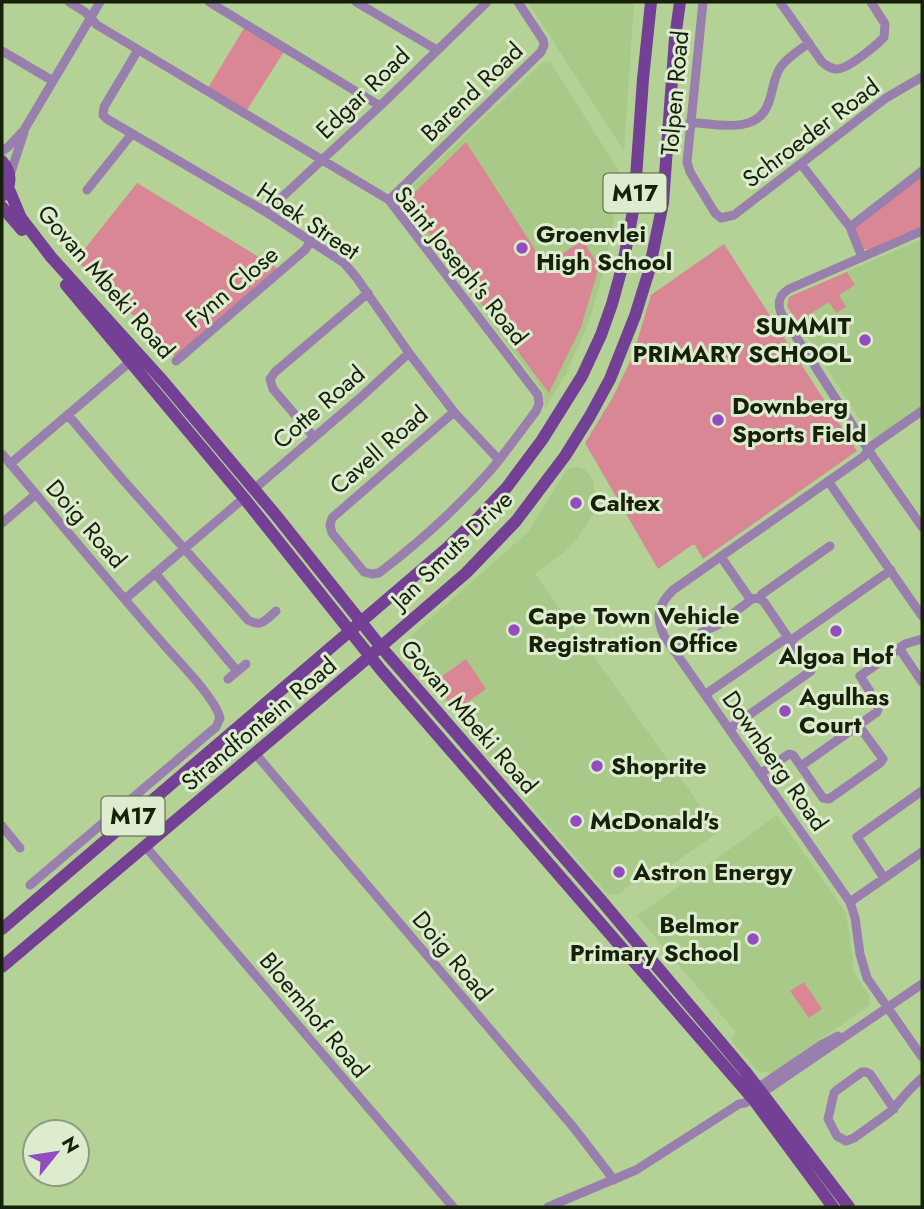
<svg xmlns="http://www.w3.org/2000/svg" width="924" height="1209" font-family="Jost,sans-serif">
	<rect width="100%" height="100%" fill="#b4d196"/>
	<!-- built -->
	<path fill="#a8c987" d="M528 2H634L624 151Z
		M543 62 551 63 622 176 604 269 592 312 585 331 566 374 545 408 544 392 402 205 401 197Z
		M922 239V406L873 440 787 306 789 297Z
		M577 467 584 469 593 480 597 501 595 512 575 541 562 554 535 574 719 832 665 869H649L618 895 607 893 505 776 485 750 409 658 411 636 528 532 566 471 570 468Z
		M777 815 846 913 853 962 852 970 869 995 870 1005 772 1073 758 1071 731 1040 736 1032 637 916Z"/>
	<!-- green -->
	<path fill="#d98794" d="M246 25 285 50 245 113 206 91Z
		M466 142 545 265 583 240 599 267 581 327 549 393 408 206 409 198Z
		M922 176V227L872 250 862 249 855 228Z
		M137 183 282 271 181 362 76 260Z
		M724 244 857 451 703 559 695 545H692L658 569 585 443 613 397 633 355 651 295Z
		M847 272 855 285 839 295 846 307 836 313 829 302 797 322 787 306 789 297Z
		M466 659 486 689 455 711 434 682Z
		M804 982 822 1009 809 1018 790 991Z"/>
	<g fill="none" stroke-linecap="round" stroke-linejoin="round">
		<!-- minor -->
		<path stroke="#997fad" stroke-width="9" d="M69 2 85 12 97 25 389 200 538 395 539 404 536 411C521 431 506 452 490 471 458 507 417 544 379 573L372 574 364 572 332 533 330 525 332 518 454 412
			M209 2 380 106
			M356 2 437 50
			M703 2 687 162 690 172 715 213 721 218 734 215 886 98 922 77
			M780 2 822 62C827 66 831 69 837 69 848 69 877 45 884 37L885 24 871 2
			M138 50 104 107 103 115 107 119 266 212 344 263 356 277 409 353 454 412 499 460
			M2 51 53 81
			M690 122C716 124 757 135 768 104 773 93 773 78 780 68 786 58 800 50 809 43
			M2 151 8 147 24 130 100 2
			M801 164 850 227 862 257
			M10 175 24 132
			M87 190 131 135
			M389 200 541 52 544 45 543 40 518 2
			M266 212 380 106 487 2
			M850 227 922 171
			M922 231 789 289C779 295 777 302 781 313L869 451 922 527
			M176 361 305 250 311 241
			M922 411 873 445 863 457 673 590C658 605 655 616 664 636L850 902 855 918 860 954 867 978 922 1057
			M68 415 123 480 248 620C261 628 266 620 276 611
			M314 437 273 389 270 379 275 372 368 293
			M2 454C56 518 110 583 165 646 180 663 215 698 220 718L216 727 30 885
			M10 464 131 361
			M828 481 922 616
			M254 489 360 398 409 353
			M2 523 35 495
			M721 557 748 596 752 599 759 598 764 602 811 671 729 729
			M155 573 237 671
			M759 598 762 594 830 546
			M125 599 244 498
			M790 641 891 570
			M899 648 922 682
			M674 651 702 632 718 625 752 599
			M228 679 246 664
			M706 694 788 637
			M259 758 574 1128 614 1180
			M801 766 877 712 879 706 860 676 905 644 922 639
			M760 774 786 756 789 754 793 755 823 798 829 799 880 763 883 759 859 726
			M2 826 20 848
			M146 847 453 1207
			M884 878 857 837 922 791
			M850 902 922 852
			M753 1091 821 1045 838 1036
			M894 1109 870 1074 866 1072H862L837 1090 834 1093 828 1119 837 1136 846 1141 854 1138 890 1112C901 1100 909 1089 922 1078
			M548 1207 636 1170 739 1104 745 1103 762 1093 922 984"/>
		<!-- major -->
		<path stroke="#734095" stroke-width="12" d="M2 161C12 173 12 185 2 196
			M8 187 21 218 51 257 163 381 275 514 381 647 600 899 745 1071 849 1207
			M2 207 22 230
			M66 285 244 498 381 670 753 1099 833 1207
			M2 929 447 548 480 516 507 487 542 440 582 376 601 335 612 304 623 264 634 206 643 79 651 2
			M2 967 356 668 466 573 516 521 565 456 590 416 610 379 635 316 649 271 663 203 675 38 680 2"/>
	</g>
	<!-- markers -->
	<g fill="#934dc1" stroke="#ddeccf" stroke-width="2.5">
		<circle cx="522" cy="248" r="7"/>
		<circle cx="865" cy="340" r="7"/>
		<circle cx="718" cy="420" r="7"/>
		<circle cx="576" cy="503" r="7"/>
		<circle cx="514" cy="630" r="7"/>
		<circle cx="836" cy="631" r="7"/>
		<circle cx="785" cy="711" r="7"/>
		<circle cx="597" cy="766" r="7"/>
		<circle cx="576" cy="821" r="7"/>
		<circle cx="619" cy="872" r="7"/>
		<circle cx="753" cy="939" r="7"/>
	</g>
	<g text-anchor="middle" stroke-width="6" stroke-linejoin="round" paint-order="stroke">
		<!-- shield labels -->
		<g fill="#ddeccf" stroke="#525e45" stroke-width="2">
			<rect x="603.5" y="173.5" width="63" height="39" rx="5"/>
			<rect x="101.5" y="796.5" width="63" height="39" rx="5"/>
		</g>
		<g font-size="23" font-weight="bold" fill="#16210a">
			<text x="635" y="201">M17</text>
			<text x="133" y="824">M17</text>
		</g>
		<!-- street labels -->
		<g font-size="24" fill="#16210a" stroke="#ddeccf">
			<text transform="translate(472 92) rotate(-44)" y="8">Barend Road</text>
			<text transform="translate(363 93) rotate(-44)" y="8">Edgar Road</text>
			<text transform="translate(675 93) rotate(-85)" y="8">Tolpen Road</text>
			<text transform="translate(811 133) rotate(-37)" y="8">Schroeder Road</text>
			<text transform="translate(308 221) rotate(34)" y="8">Hoek Street</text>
			<text transform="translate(461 266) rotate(51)" y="8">Saint Joseph's Road</text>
			<text transform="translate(106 282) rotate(49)" y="8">Govan Mbeki Road</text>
			<text transform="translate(232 287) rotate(-40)" y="8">Fynn Close</text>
			<text transform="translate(319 407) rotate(-41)" y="8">Cotte Road</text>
			<text transform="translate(379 450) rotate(-41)" y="8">Cavell Road</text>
			<text transform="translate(86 524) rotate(49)" y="8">Doig Road</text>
			<text transform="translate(452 550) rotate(-44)" y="8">Jan Smuts Drive</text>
			<text transform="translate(469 717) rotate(49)" y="8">Govan Mbeki Road</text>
			<text transform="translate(259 724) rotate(-40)" y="8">Strandfontein Road</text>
			<text transform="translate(775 761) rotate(55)" y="8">Downberg Road</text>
			<text transform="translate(452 956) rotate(50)" y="8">Doig Road</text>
			<text transform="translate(314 1015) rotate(50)" y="8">Bloemhof Road</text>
		</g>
		<!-- poi labels -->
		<g font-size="24" font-weight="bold" fill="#16210a" stroke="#ddeccf" text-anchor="start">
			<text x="536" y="242">Groenvlei<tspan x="536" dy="28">High School</tspan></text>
			<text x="851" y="334" text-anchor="end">SUMMIT<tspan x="851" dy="28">PRIMARY SCHOOL</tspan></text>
			<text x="732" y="414">Downberg<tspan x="732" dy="28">Sports Field</tspan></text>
			<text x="590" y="511">Caltex</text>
			<text x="528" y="624">Cape Town Vehicle<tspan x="528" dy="28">Registration Office</tspan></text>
			<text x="836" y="664" text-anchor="middle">Algoa Hof</text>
			<text x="799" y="705">Agulhas<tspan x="799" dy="28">Court</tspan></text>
			<text x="611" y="774">Shoprite</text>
			<text x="590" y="829">McDonald's</text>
			<text x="633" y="880">Astron Energy</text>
			<text x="739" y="933" text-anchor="end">Belmor<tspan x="739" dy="28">Primary School</tspan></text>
		</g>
	</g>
	<!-- border -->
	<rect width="924" height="1209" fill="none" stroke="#16210a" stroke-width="7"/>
	<!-- north arrow -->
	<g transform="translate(56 1153) rotate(60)"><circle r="33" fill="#ddeccf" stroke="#8d9b80" stroke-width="2"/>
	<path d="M0-5L12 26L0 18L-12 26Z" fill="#934dc1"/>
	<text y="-10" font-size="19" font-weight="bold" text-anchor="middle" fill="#16210a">N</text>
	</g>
</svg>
